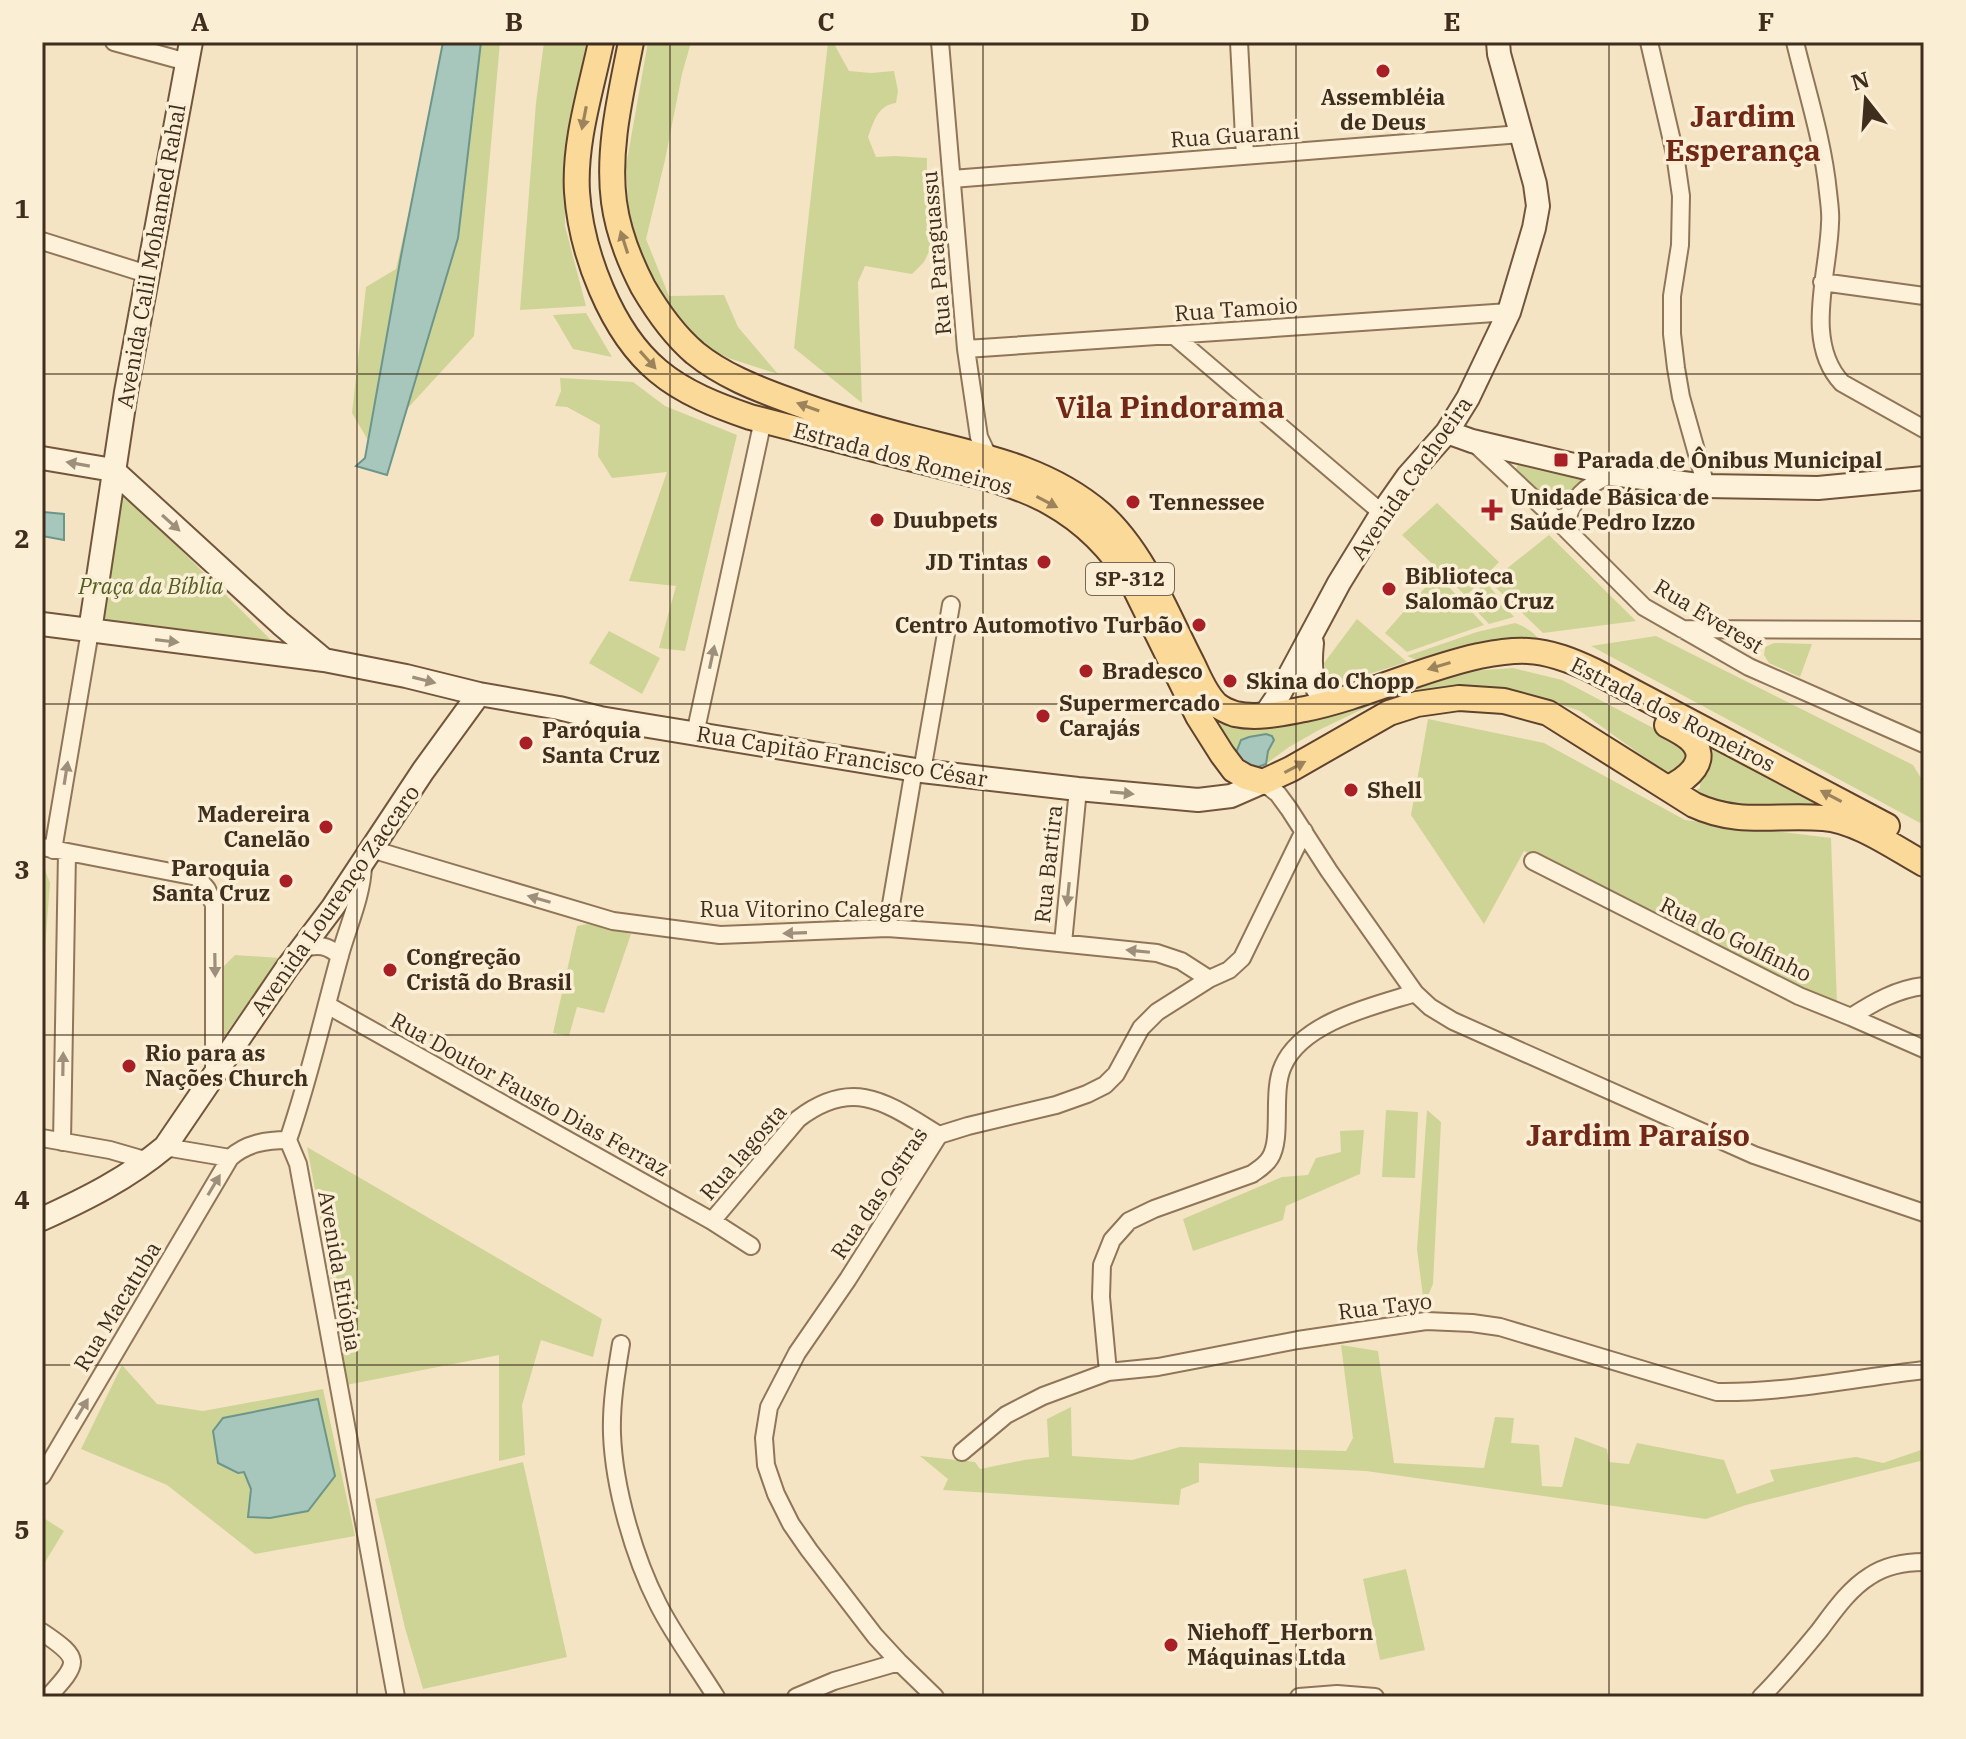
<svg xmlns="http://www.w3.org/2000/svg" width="1966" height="1739" font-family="'IBM Plex Serif',serif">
	<rect width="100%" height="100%" fill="#f4e4c4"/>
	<!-- green -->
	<path fill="#ced496" d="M447 42H500L474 336 372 447 352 413 366 287 396 269Z
		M544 42H586L566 160 565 226 586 306 520 310 536 103Z
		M648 42H691L682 74 665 160 646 239 669 296 724 295 738 327 778 374 728 358 691 338 662 302 630 232 626 166Z
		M828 42H833L849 71 871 73 894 71 898 91 896 103C878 105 874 121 868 137L876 157 895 156 927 158V212L931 247 924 262 912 274 865 266 858 282 862 403 794 348Z
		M586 313 612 357 573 349 553 315Z
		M560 378 633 382 665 406 737 435 685 651 659 648 676 586 629 581 667 472 612 478 598 456 600 425 567 407 555 406 561 391Z
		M1521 458 1586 477 1561 513 1516 469Z
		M119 488 281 650 100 623Z
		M1437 503 1499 562 1466 596 1402 535Z
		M1549 535 1636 621 1543 633 1490 582Z
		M1437 574 1484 625 1407 652 1385 633Z
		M1486 582 1514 617 1489 624 1467 601Z
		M1357 619 1407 662 1331 686 1324 663Z
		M1515 623C1529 628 1538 635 1545 649L1422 662 1407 656 1477 632Z
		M609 631 660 658 642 694 589 663Z
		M1656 636 1913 765 1924 783V825L1591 646Z
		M1774 643 1812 644 1800 677 1769 663 1764 655 1765 647Z
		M1513 668 1562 680 1657 730 1680 743 1685 751V764C1677 771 1672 774 1662 770L1580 711 1532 695 1490 688 1452 687 1408 694 1373 704 1319 730 1289 747 1266 764 1258 767 1243 766 1217 724 1247 725 1457 672Z
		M1428 719 1544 743 1685 820 1831 838 1837 1005 1524 851 1484 924 1411 815Z
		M1704 741 1831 808 1713 806 1689 794 1700 788Z
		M42 862 50 883 42 988Z
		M587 924 631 934 604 1013 577 1007 569 1036 553 1033 577 926Z
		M235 955 280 958 222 1039V968Z
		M1386 1110 1418 1112 1415 1178 1382 1177Z
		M1427 1110 1441 1122 1433 1284 1424 1305 1417 1249Z
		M1364 1130 1360 1174 1286 1206 1283 1220 1193 1251 1183 1219 1282 1177 1308 1175 1316 1158 1341 1152 1340 1131Z
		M307 1147 602 1319 593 1357 541 1340 522 1405 525 1455 499 1461V1355L346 1385 326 1248Z
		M1341 1345 1378 1351 1394 1463 1484 1468 1495 1417 1514 1418 1511 1443 1539 1445 1542 1486 1562 1487 1575 1437 1607 1449 1609 1462 1629 1464 1637 1443 1724 1460 1737 1494 1774 1481 1770 1470 1856 1457 1883 1463 1924 1449V1460L1746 1505 1706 1519 1366 1471 1199 1463V1482L1181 1489 1179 1505 943 1490 948 1479 920 1456 975 1462 980 1469 1024 1460 1049 1457 1047 1419 1071 1407 1072 1456 1132 1460 1180 1447 1346 1451 1353 1438Z
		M122 1365 157 1404 203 1411 323 1389 355 1536 255 1554 167 1485 81 1449Z
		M523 1462 567 1657 423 1689 405 1628 375 1499Z
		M42 1517 64 1531 42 1567Z
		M1406 1569 1425 1650 1380 1660 1363 1579Z"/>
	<!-- water -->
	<path fill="#a7c6bc" stroke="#6c968a" stroke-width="2" d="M443 42H481L458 238 387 475 356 466 365 458 401 256Z
		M43 512 64 514V540L42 536Z
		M1266 734 1272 736 1274 740 1268 751 1266 764 1258 767 1243 766 1236 753 1241 740 1249 737Z
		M318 1399 335 1476 308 1511 270 1518 248 1517 251 1489 244 1472 238 1473 218 1463 213 1431 223 1418Z"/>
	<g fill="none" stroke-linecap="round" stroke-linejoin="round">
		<!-- street casing -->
		<g stroke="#917558" stroke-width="20">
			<path id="street" d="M114 42 187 62
				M940 42 966 349 979 437 989 458
				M1239 42 1245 156
				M1649 42 1675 154 1681 196 1680 245 1672 296V334L1676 368 1681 397 1706 486
				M1795 42C1807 92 1823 141 1828 192 1829 202 1831 213 1830 223 1829 272 1803 342 1842 383L1924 429
				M952 179 1521 134
				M42 241 147 274
				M1822 282 1924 296
				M1173 335 1382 513
				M966 349 1509 312
				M1473 442 1564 527 1644 607 1749 667 1924 744
				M1564 527C1574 496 1583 487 1612 474
				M1682 629 1924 630
				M695 734 763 420
				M922 771 951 605
				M1263 782 1278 794 1289 809 1329 871 1415 993 1430 1007 1453 1021 1754 1155 1924 1213
				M42 847 197 877 207 889 214 905V1073
				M371 849 613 921 720 935 887 928 971 934 1157 953 1181 961 1209 979
				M53 850 90 631
				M1533 861 1799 996 1851 1017 1924 1049
				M363 866C362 896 348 926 340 955 323 1017 309 1079 288 1140L298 1164 396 1697
				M887 928 914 769
				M1063 943 1078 789
				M303 948C319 944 327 945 340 956
				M327 1005 712 1221 751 1246
				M1851 1017C1874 1002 1897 989 1924 986
				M42 1138 110 1150 148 1161
				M62 1142 67 852
				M165 1147 230 1158
				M712 1221 798 1119C854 1076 888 1104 939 1135
				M621 1344C616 1374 611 1404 612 1434 614 1488 634 1557 658 1604 674 1636 697 1666 716 1697
				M1108 1372 1101 1297 1102 1265 1112 1240 1129 1221 1154 1209 1252 1174C1259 1169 1266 1165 1270 1158 1283 1138 1271 1092 1283 1066 1302 1022 1373 1006 1415 993
				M962 1452 1006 1415 1043 1396 1108 1372 1158 1367 1298 1340 1426 1321 1472 1323 1500 1327 1717 1392C1786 1393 1856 1378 1924 1370
				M42 1476 230 1158C246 1143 267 1140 288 1140
				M42 1632C82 1659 80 1662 48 1697
				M796 1697 834 1681 899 1662
				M935 1697 899 1662 875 1636 809 1550 791 1524 776 1494 766 1465 764 1438 769 1407 797 1353 848 1279 939 1135 968 1126 1056 1105 1087 1094 1105 1085 1116 1074 1141 1028 1157 1012 1209 979 1229 970 1242 958 1304 831
				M1299 1697 1337 1694 1375 1697
				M1761 1697C1782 1676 1800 1654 1819 1631 1834 1611 1849 1589 1870 1576 1885 1566 1906 1562 1924 1562"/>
		</g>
		<!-- secondary casing -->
		<g stroke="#73553b" stroke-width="26">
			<path id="secondary" d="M1447 432 1472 441 1612 474 1706 486 1818 488 1924 478
				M42 458 113 470 281 624 324 660
				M42 624 324 660 406 676 479 694 559 708 600 718 922 771 1078 789 1198 800 1231 796 1263 782
				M90 631 126 392 191 42
				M1312 643C1309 671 1311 681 1327 704
				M1265 715 1280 693 1339 583 1382 513 1408 476 1447 432 1468 398 1509 312 1534 228 1538 206 1535 184 1499 54 1498 42
				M42 1219C86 1199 128 1178 165 1147L287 968 333 907 423 771 479 694"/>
		</g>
		<!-- primary casing -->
		<g stroke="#5f422c" stroke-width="28">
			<path id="primary" d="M601 42C591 90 574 142 577 192 581 252 611 332 658 371 684 393 718 406 750 417 809 432 869 448 929 463 970 474 1014 482 1051 503 1085 522 1113 551 1133 584L1198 716 1222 754 1234 770 1246 777 1263 782 1291 769 1389 713 1417 704 1459 698 1504 701 1548 713 1694 805C1739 826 1776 814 1823 818 1856 820 1895 848 1924 864
				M631 42C621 94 607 149 614 202 618 232 629 260 643 287 657 311 674 335 695 353 722 375 755 388 788 400 830 416 872 428 915 439 982 456 1048 468 1101 514 1122 533 1138 557 1151 581 1166 608 1178 636 1192 663 1199 677 1205 694 1217 705 1222 709 1229 712 1235 714 1258 719 1283 713 1305 709 1364 697 1419 669 1479 656 1495 653 1511 650 1528 651 1551 652 1573 661 1594 671L1887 826
				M1667 725C1675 729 1683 733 1690 739 1712 760 1687 779 1668 788"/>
		</g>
		<!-- street -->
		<use href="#street" stroke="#fdf1d9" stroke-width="16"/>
		<!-- secondary -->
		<use href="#secondary" stroke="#fdf1d9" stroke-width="22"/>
		<!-- primary -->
		<use href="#primary" stroke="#fad999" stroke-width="24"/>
	</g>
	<!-- one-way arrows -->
	<defs><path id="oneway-solid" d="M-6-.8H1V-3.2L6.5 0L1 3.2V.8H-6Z" transform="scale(2)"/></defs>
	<g fill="#9c835b">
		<use href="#oneway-solid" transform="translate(584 118) rotate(101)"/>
		<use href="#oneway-solid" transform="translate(624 242) rotate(-108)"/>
		<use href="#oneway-solid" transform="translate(648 360) rotate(48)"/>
		<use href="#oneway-solid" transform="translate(808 407) rotate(-160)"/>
		<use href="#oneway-solid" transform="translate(1047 502) rotate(28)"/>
		<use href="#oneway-solid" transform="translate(1439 666) rotate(163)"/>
		<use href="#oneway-solid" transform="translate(1295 767) rotate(-28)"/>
		<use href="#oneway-solid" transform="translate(1831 796) rotate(-152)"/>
	</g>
	<g fill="#9e8f7b">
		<use href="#oneway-solid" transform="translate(78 464) rotate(-170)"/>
		<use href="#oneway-solid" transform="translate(171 523) rotate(42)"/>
		<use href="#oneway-solid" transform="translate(167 641) rotate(7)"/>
		<use href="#oneway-solid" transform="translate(712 657) rotate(-78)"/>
		<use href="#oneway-solid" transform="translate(424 680) rotate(14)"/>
		<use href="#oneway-solid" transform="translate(66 773) rotate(-81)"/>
		<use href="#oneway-solid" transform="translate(1122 793) rotate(5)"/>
		<use href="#oneway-solid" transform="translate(1068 894) rotate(96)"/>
		<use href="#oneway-solid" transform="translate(539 899) rotate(-164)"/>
		<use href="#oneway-solid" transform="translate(795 933) rotate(178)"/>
		<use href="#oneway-solid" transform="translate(1138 951) rotate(-174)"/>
		<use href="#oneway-solid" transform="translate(215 965) rotate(89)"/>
		<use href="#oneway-solid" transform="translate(63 1064) rotate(-89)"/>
		<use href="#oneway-solid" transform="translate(214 1185) rotate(-59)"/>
		<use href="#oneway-solid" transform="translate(82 1409) rotate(-59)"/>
	</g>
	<!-- grid -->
	<path fill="none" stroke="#3f2d1d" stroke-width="2" stroke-opacity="0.55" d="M357 42V1697M670 42V1697M983 42V1697M1296 42V1697M1609 42V1697M42 374H1924M42 704H1924M42 1035H1924M42 1365H1924"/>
	<!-- markers -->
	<g fill="#a82025" stroke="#faeed5" stroke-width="3">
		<circle cx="1383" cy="71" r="8"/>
		<rect x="1553" y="452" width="16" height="16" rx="4"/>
		<circle cx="1133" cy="502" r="8"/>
		<path d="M1488 498h8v8h8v8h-8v8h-8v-8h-8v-8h8z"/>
		<circle cx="877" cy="520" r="8"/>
		<circle cx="1044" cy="562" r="8"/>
		<circle cx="1389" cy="589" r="8"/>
		<circle cx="1199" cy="625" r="8"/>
		<circle cx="1086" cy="671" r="8"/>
		<circle cx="1230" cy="681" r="8"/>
		<circle cx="1043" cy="716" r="8"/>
		<circle cx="526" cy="743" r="8"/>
		<circle cx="1351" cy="790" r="8"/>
		<circle cx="326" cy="827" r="8"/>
		<circle cx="286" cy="881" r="8"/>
		<circle cx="390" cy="970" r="8"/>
		<circle cx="129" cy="1066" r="8"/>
		<circle cx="1171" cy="1645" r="8"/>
	</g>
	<g text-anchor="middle" stroke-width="7" stroke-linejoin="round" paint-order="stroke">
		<!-- shield labels -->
		<rect fill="#faeed5" stroke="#776754" stroke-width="2" x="1086" y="563" width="88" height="32" rx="6"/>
		<g font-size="20" font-weight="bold" fill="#3f2d1d">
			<text x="1130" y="586">SP-312</text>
		</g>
		<!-- poi labels -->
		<g font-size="22" font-weight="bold" fill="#3f2d1d" stroke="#faeed5" text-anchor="start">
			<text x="1383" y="105" text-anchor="middle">Assembléia<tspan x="1383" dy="25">de Deus</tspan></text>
			<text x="1577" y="468">Parada de Ônibus Municipal</text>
			<text x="1510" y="505">Unidade Básica de<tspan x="1510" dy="25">Saúde Pedro Izzo</tspan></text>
			<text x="1149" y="510">Tennessee</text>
			<text x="893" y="528">Duubpets</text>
			<text x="1028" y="570" text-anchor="end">JD Tintas</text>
			<text x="1405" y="584">Biblioteca<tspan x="1405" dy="25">Salomão Cruz</tspan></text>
			<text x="1183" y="633" text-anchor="end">Centro Automotivo Turbão</text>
			<text x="1102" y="679">Bradesco</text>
			<text x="1246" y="689">Skina do Chopp</text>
			<text x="1059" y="711">Supermercado<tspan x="1059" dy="25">Carajás</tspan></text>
			<text x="542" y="738">Paróquia<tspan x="542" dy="25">Santa Cruz</tspan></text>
			<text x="1367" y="798">Shell</text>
			<text x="310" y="822" text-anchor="end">Madereira<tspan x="310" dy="25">Canelão</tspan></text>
			<text x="270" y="876" text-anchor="end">Paroquia<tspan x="270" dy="25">Santa Cruz</tspan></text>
			<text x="406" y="965">Congreção<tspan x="406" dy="25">Cristã do Brasil</tspan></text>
			<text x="145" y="1061">Rio para as<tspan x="145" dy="25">Nações Church</tspan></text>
			<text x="1187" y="1640">Niehoff_Herborn<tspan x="1187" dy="25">Máquinas Ltda</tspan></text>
		</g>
		<!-- street labels -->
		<g font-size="22" fill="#3f2d1d" stroke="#faeed5">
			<text transform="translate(1235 135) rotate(-4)" y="8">Rua Guarani</text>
			<text transform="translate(936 253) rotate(-95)" y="8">Rua Paraguassu</text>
			<text transform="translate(151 256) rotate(-80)" y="8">Avenida Calil Mohamed Rahal</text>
			<text transform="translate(1236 309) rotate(-4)" y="8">Rua Tamoio</text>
			<text transform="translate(903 458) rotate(15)" y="8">Estrada dos Romeiros</text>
			<text transform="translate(1411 478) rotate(-55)" y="8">Avenida Cachoeira</text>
			<text transform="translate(1709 616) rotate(31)" y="8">Rua Everest</text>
			<text transform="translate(1673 714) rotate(27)" y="8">Estrada dos Romeiros</text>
			<text transform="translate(842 756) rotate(9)" y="8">Rua Capitão Francisco César</text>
			<text transform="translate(1048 864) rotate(-84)" y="8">Rua Bartira</text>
			<text transform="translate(335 900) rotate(-55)" y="8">Avenida Lourenço Zaccaro</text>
			<text x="812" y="917">Rua Vitorino Calegare</text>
			<text transform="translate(1736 939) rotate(26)" y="8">Rua do Golfinho</text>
			<text transform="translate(530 1094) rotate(29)" y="8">Rua Doutor Fausto Dias Ferraz</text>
			<text transform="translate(743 1152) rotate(-49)" y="8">Rua lagosta</text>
			<text transform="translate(879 1193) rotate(-56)" y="8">Rua das Ostras</text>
			<text transform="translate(340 1271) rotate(80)" y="8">Avenida Etiópia</text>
			<text transform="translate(117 1306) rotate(-59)" y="8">Rua Macatuba</text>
			<text transform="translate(1385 1306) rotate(-7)" y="8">Rua Tayo</text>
		</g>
		<!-- park labels -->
		<g font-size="22" font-style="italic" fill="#515f21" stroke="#faeed5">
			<text x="151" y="594">Praça da Bíblia</text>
		</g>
		<!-- district labels -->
		<g font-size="30" font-weight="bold" fill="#722817" stroke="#faeed5">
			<text x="1743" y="127">Jardim<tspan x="1743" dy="34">Esperança</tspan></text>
			<text x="1170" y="418">Vila Pindorama</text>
			<text x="1638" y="1146">Jardim Paraíso</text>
		</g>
	</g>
	<!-- border -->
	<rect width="1966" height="1739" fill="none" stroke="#faeed5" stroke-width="88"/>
	<!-- north arrow -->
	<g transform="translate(1866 100) rotate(343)" stroke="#faeed5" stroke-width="6" paint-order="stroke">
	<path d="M0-6L14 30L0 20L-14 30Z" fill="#3f2d1d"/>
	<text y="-12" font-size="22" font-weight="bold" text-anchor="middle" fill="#3f2d1d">N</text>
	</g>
	<rect x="44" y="44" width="1878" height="1651" fill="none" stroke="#3f2d1d" stroke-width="3"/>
	<g font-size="26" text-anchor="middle" font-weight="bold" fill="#3f2d1d">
		<text x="200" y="31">A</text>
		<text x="514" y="31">B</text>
		<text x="826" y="31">C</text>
		<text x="1140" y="31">D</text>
		<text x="1452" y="31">E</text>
		<text x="1766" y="31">F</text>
		<text x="22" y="218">1</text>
		<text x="22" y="548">2</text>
		<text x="22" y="879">3</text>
		<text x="22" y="1209">4</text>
		<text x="22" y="1539">5</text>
	</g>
</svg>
